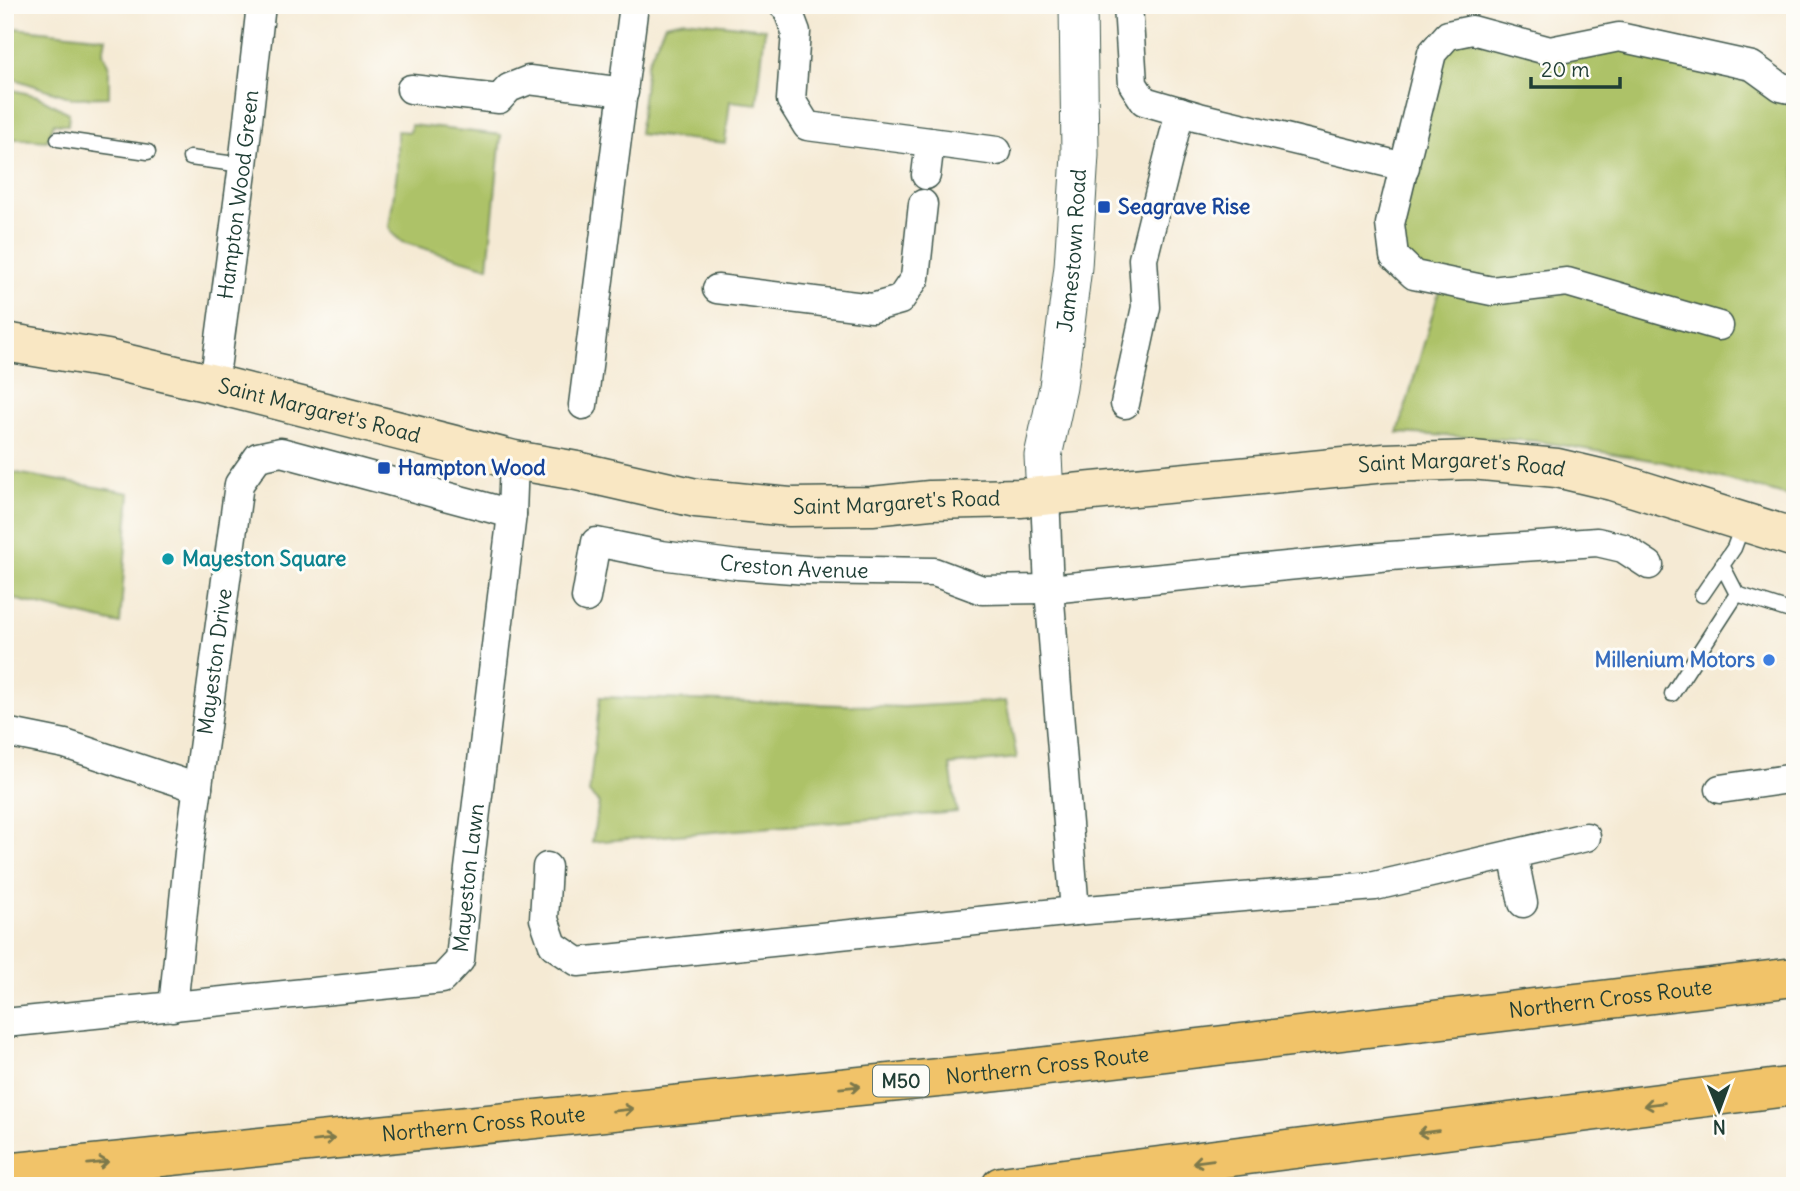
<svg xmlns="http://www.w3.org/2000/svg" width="1800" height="1191" font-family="Delius,sans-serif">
	<rect width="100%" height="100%" fill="#fdfcf7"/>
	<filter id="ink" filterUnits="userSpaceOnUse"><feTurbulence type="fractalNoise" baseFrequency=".0143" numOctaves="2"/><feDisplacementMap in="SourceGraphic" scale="14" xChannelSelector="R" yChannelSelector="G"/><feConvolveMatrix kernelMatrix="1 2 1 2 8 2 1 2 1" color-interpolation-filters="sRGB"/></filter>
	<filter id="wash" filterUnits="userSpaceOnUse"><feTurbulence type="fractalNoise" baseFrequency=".00686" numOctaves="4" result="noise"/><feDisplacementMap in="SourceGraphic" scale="28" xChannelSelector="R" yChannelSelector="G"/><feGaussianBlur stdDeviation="1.57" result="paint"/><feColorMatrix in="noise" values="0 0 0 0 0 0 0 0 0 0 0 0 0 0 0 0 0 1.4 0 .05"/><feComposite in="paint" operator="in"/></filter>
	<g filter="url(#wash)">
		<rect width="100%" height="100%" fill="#f5ead4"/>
		<!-- green -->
		<path fill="#adc267" stroke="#66804e" stroke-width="2" d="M685 20 765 29 757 104 730 101 725 143 639 134 647 64 665 24Z
			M5 27 106 38 103 53 109 67V97L72 98 5 76Z
			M1448 36 1550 52 1619 38 1795 90V498L1663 462 1536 441 1398 433 1442 281 1394 256Z
			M5 88 37 96 69 113 68 125 54 123 47 141 5 138Z
			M411 125 501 135 488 267 402 242 393 234 389 227 397 172V131L410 132Z
			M5 471 130 493 120 624 5 597Z
			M600 697 904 707 1006 701 1017 758 950 765 957 812 592 842 599 803 589 793Z"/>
	</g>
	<g filter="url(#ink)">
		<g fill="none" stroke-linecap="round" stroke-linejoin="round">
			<!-- service casing -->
			<g stroke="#3f574c" stroke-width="17">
				<path id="service" d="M58 139 148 152
					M190 158 243 165
					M1722 565 1737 594
					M1702 595 1734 548 1743 524
					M1672 694 1737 594 1787 610"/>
			</g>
			<!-- minor casing -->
			<g stroke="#3f574c" stroke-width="31">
				<g id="minor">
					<path d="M783 5 787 8 796 32 791 100 807 126 930 142 926 175"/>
					<path d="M1128 5 1133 84 1144 101 1199 117 1405 167"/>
					<path d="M411 89 499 99 509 88 529 80 624 92"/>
					<path d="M930 142 997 151"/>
					<path d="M717 289 872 308 900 300 915 278 923 204"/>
					<path d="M1719 326 1567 282 1492 291 1414 275 1394 256 1390 224 1432 53 1448 35 1472 30 1550 51 1619 37 1752 66 1781 87 1795 90"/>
					<path id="s1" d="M214 384 243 165 261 5"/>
					<path d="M1125 404 1146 307 1143 259 1180 111"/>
					<path d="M583 405 634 5"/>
					<path d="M1045 495 1049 589 1075 911"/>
					<path id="s2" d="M586 598 596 542 661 555 738 565 807 570 934 572 982 590 1049 589 1390 556 1597 542 1623 548 1649 565"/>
					<path d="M5 732 65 744 198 788"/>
					<path d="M1720 789 1795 778"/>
					<path d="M1513 854 1523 903"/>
					<path d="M547 867 544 919 553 945 578 962 1075 911 1375 886 1586 837"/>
					<path id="s3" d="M173 1007 189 852 239 484 258 457 281 452 512 514"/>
					<path id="s4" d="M5 1023 442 979 460 960 469 869 512 514 514 460"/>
				</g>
			</g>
			<!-- tertiary casing -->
			<g stroke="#3f574c" stroke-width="39">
				<g id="tertiary">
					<path id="s5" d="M1045 495 1043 456 1058 387 1073 267 1080 155 1078 5"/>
				</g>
			</g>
			<!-- secondary casing -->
			<g stroke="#3f574c" stroke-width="41">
				<g id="secondary">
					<path id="s6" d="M5 342 107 359 214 384 514 460 577 471 696 498 790 507 872 506 930 500 1020 498 1385 463 1472 460 1557 468 1612 481 1795 538"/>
				</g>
			</g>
			<!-- motorway casing -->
			<g stroke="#3f574c" stroke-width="41">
				<g id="motorway">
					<path id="s7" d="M5 1173 997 1072 1795 977"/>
					<path d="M1001 1186 1795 1086"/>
				</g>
			</g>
			<!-- service -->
			<use href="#service" stroke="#fff" stroke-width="14"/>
			<!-- minor -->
			<use href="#minor" stroke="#fff" stroke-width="28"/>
			<!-- tertiary -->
			<use href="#tertiary" stroke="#fff" stroke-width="37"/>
			<!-- secondary -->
			<use href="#secondary" stroke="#f9e7c3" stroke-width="38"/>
			<!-- motorway -->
			<use href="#motorway" stroke="#f1c369" stroke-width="38"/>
		</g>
		<!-- one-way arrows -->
		<defs><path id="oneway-shaft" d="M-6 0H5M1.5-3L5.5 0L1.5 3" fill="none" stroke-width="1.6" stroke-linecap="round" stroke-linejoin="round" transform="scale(1.75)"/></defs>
		<g stroke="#7d794c">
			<use href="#oneway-shaft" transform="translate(850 1087) rotate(-6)"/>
			<use href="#oneway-shaft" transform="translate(1654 1104) rotate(173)"/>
			<use href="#oneway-shaft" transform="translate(623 1110) rotate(-6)"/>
			<use href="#oneway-shaft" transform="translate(1428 1132) rotate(173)"/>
			<use href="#oneway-shaft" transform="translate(324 1140) rotate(-6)"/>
			<use href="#oneway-shaft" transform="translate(1203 1161) rotate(173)"/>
			<use href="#oneway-shaft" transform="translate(98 1163) rotate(-6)"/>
		</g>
	</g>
	<!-- markers -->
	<g fill="#1a4fb4" stroke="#fdfcf7" stroke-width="2.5">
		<rect x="1097" y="200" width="14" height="14" rx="3.5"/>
		<rect x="377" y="461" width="14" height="14" rx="3.5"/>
	</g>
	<circle fill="#0f9aa8" stroke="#fdfcf7" stroke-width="2.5" cx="168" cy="559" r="7"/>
	<circle fill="#3f7fe0" stroke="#fdfcf7" stroke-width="2.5" cx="1769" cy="660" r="7"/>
	<g text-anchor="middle" stroke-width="6" stroke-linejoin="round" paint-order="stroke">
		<!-- shield labels -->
		<rect fill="#fdfcf7" stroke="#62766e" stroke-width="2" x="873" y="1065.5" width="56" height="31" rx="5"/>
		<g font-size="19" font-weight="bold" fill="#1f3d34">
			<text x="901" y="1088">M50</text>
		</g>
		<!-- street labels -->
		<g font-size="21" fill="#1f3d34" stroke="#fdfcf7">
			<text dy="7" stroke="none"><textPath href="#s1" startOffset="191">Hampton Wood Green</textPath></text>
			<text dy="7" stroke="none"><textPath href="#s5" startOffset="247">Jamestown Road</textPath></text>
			<text dy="7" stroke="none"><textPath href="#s6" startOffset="322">Saint Margaret's Road</textPath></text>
			<text dy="7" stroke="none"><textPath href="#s6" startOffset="1477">Saint Margaret's Road</textPath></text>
			<text dy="7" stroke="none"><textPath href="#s6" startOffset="910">Saint Margaret's Road</textPath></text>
			<text dy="7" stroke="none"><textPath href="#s2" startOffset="257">Creston Avenue</textPath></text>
			<text dy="7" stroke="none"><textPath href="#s3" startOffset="348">Mayeston Drive</textPath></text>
			<text dy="7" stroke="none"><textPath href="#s4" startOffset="548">Mayeston Lawn</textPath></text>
			<text dy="7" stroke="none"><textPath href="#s7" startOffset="1615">Northern Cross Route</textPath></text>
			<text dy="7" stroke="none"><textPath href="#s7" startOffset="1048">Northern Cross Route</textPath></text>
			<text dy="7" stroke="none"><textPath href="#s7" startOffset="481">Northern Cross Route</textPath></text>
		</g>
		<!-- transit labels -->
		<g font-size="21" font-weight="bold" fill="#164399" stroke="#fdfcf7" text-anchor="start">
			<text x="1118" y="214">Seagrave Rise</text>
			<text x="398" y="475">Hampton Wood</text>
		</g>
		<!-- culture labels -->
		<g font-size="21" font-weight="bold" fill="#0d838f" stroke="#fdfcf7" text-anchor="start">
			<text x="182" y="566">Mayeston Square</text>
		</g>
		<!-- shop labels -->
		<g font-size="21" font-weight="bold" fill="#366cbe" stroke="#fdfcf7" text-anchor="end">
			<text x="1755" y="667">Millenium Motors</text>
		</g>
	</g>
	<!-- margin -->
	<rect width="1800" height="1191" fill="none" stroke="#fdfcf7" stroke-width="28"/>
	<!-- north arrow -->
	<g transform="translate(1719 1110) rotate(179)" stroke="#fdfcf7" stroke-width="5" paint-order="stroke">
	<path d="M0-5L12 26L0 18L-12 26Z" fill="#1f3d34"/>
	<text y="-10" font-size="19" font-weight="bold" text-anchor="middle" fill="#1f3d34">N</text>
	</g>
	<!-- scale -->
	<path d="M1531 77v10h89v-10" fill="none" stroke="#1f3d34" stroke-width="3.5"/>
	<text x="1541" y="77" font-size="21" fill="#1f3d34" stroke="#fdfcf7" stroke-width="5" paint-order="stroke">20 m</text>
</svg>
